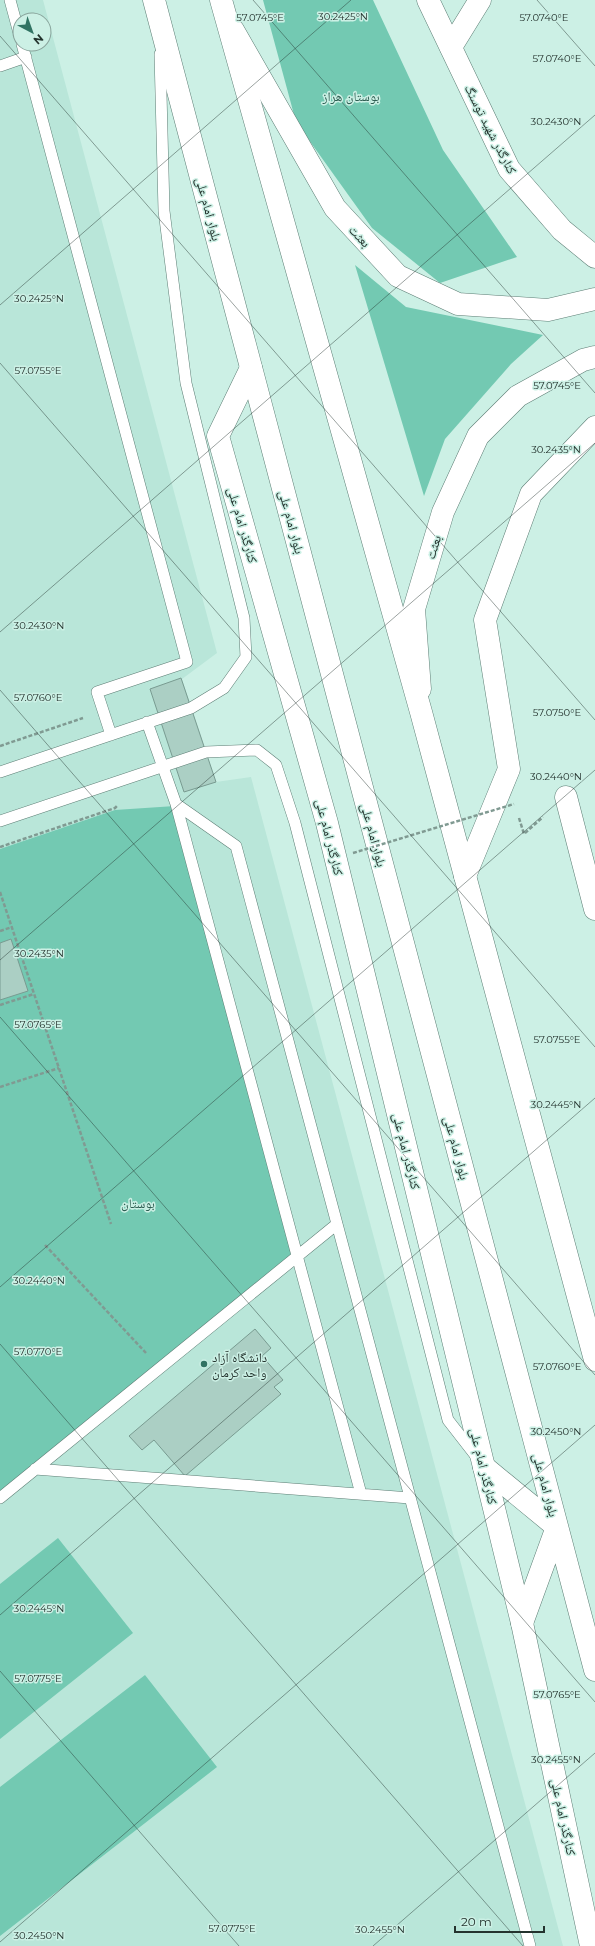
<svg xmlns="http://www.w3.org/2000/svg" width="595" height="1946" font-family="Montserrat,'Noto Naskh Arabic',sans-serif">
	<rect width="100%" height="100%" fill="#ccf0e5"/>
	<!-- built -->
	<path fill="#b9e6d9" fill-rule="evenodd" d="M0 0H43L217 653 182 679 216 782 251 777 563 1946H0ZM20 20H44V44H20Z"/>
	<!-- green -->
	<path fill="#73c9b2" d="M263 0H373L443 150 517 257 440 283 372 228 296 122Z
		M355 265 406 307 543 335 511 364 445 439 424 496Z
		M175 806 295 1255 0 1495V849L115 810Z
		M58 1538 133 1633 0 1739V1584Z
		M145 1675 217 1767 0 1936V1787Z"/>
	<!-- building -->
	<path fill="#abcfc4" stroke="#799b91" d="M181 678 216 782 184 792 150 689Z
		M11 939 28 991 0 1000V943Z
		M255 1329 271 1348 262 1356 283 1380 274 1387 281 1394 185 1476 154 1440 142 1450 129 1436Z"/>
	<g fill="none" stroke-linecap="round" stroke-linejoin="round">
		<!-- lane casing -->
		<g stroke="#5d7e75" stroke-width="12">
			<path id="lane" d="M10 0 20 37
				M22 44 187 662 97 692 111 735
				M0 66 26 57
				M147 722 176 804 236 846 530 1946
				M0 772 191 708 224 688 246 657 244 618 186 383 164 211 160 54
				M176 804 361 1494
				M0 821 206 752 257 750 276 765 295 823 448 1420 476 1456
				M35 1469 410 1498
				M0 1498 337 1224"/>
		</g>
		<!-- street casing -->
		<g stroke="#5d7e75" stroke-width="23">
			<path id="street" d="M451 47 480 0
				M566 797 595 909
				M465 876 509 769 485 620 531 494 595 427"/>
		</g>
		<!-- secondary casing -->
		<g stroke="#5d7e75" stroke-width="23">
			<path id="secondary" d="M233 30 335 208 398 276 458 304 548 310 595 299
				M251 368 218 436 327 823 522 1623 591 1946
				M420 689 414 609 443 512 478 436 518 396 583 360 595 357"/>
		</g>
		<!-- primary casing -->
		<g stroke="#5d7e75" stroke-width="23">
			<path id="primary" d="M428 0 509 169 562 230 595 257"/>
		</g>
		<!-- highway casing -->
		<g stroke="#5d7e75" stroke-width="23">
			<path id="highway" d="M154 0 595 1670
				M221 0 421 712 595 1360
				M484 1467 557 1527 522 1623"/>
		</g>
		<!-- path -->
		<path stroke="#809a92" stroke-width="2.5" stroke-dasharray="4 2" stroke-linecap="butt" d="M0 746 83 718
			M519 818 524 834 543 817
			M0 847 115 808 118 805
			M0 892 111 1224
			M0 931 12 927
			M0 1005 34 994
			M0 1087 59 1068
			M45 1245 146 1353"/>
		<!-- lane -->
		<use href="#lane" stroke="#fff" stroke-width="11"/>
		<!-- street -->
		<use href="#street" stroke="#fff" stroke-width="22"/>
		<!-- secondary -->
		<use href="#secondary" stroke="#fff" stroke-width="22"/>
		<!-- primary -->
		<use href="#primary" stroke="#fff" stroke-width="22"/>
		<!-- highway -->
		<use href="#highway" stroke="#fff" stroke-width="22"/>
		<!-- path-bridge -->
		<path stroke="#809a92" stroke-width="2.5" stroke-dasharray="4 2" stroke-linecap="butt" d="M353 853 514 804"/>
	</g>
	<!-- ticks -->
	<path fill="none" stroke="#24332e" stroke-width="1" stroke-opacity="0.45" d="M253 0 595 393M537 0 595 66M0 36 595 720M0 305 351 0M0 363 595 1047M0 632 595 115M0 690 595 1375M0 960 595 443M0 1017 595 1702M0 1287 595 770M0 1344 523 1946M0 1615 595 1098M0 1671 239 1946M0 1942 595 1425M373 1946 595 1753"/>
	<!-- markers -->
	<circle fill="#317363" stroke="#ccf0e5" stroke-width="1.5" cx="204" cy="1364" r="4"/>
	<g text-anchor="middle" stroke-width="3" stroke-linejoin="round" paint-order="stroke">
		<!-- park labels -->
		<g font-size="13" fill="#2d5d51" stroke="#ccf0e5">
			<text x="351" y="101">بوستان هراز</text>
			<text x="138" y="1208">بوستان</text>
		</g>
		<!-- street labels -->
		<g font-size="13" fill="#24332e" stroke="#ccf0e5">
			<text transform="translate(491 129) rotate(63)" y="5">کنارگذر شهید توسنگ</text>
			<text transform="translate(209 209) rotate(75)" y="5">بلوار امام علی</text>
			<text transform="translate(360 236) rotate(47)" y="5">بعثت</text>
			<text transform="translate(292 522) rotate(75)" y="5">بلوار امام علی</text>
			<text transform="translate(243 525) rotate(74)" y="5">کنارگذر امام علی</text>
			<text transform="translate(433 547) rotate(-73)" y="5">بعثت</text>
			<text transform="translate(374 835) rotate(75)" y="5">بلوار امام علی</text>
			<text transform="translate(330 837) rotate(76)" y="5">کنارگذر امام علی</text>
			<text transform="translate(457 1148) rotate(75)" y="5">بلوار امام علی</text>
			<text transform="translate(407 1151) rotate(76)" y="5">کنارگذر امام علی</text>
			<text transform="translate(484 1466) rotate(76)" y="5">کنارگذر امام علی</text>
			<text transform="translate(546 1485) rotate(75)" y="5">بلوار امام علی</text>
			<text transform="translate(564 1817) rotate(78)" y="5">کنارگذر امام علی</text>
		</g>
		<!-- poi labels -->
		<g font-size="13" fill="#24332e" stroke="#ccf0e5" text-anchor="start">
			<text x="212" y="1362">دانشگاه آزاد<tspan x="212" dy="15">واحد کرمان</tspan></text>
		</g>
	</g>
	<g font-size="10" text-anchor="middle" fill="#24332e" stroke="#ccf0e5" stroke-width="3" stroke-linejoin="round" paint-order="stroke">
		<text x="343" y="20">30.2425°N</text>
		<text x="260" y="21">57.0745°E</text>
		<text x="544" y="21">57.0740°E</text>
		<text x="557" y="62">57.0740°E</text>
		<text x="556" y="125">30.2430°N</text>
		<text x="39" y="302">30.2425°N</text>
		<text x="38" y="374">57.0755°E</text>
		<text x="557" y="389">57.0745°E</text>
		<text x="556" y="453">30.2435°N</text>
		<text x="39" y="629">30.2430°N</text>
		<text x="38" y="701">57.0760°E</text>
		<text x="557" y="716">57.0750°E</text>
		<text x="556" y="780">30.2440°N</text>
		<text x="39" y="957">30.2435°N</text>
		<text x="38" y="1028">57.0765°E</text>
		<text x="557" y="1043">57.0755°E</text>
		<text x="556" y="1108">30.2445°N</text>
		<text x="39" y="1284">30.2440°N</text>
		<text x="38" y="1355">57.0770°E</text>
		<text x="557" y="1370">57.0760°E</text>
		<text x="556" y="1435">30.2450°N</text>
		<text x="39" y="1612">30.2445°N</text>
		<text x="38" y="1682">57.0775°E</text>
		<text x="557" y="1698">57.0765°E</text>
		<text x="556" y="1763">30.2455°N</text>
		<text x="232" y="1932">57.0775°E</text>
		<text x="380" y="1933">30.2455°N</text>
		<text x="39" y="1939">30.2450°N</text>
	</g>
	<!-- north arrow -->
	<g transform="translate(32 32) rotate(139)"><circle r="19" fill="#ccf0e5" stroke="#89a49c"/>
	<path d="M0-3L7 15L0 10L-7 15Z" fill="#317363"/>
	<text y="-6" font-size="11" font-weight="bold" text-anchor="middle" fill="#24332e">N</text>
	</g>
	<!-- scale -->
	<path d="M455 1926v6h89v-6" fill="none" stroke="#24332e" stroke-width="2"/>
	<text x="461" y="1926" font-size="12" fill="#24332e" stroke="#ccf0e5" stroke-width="3" paint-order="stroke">20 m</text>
</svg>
